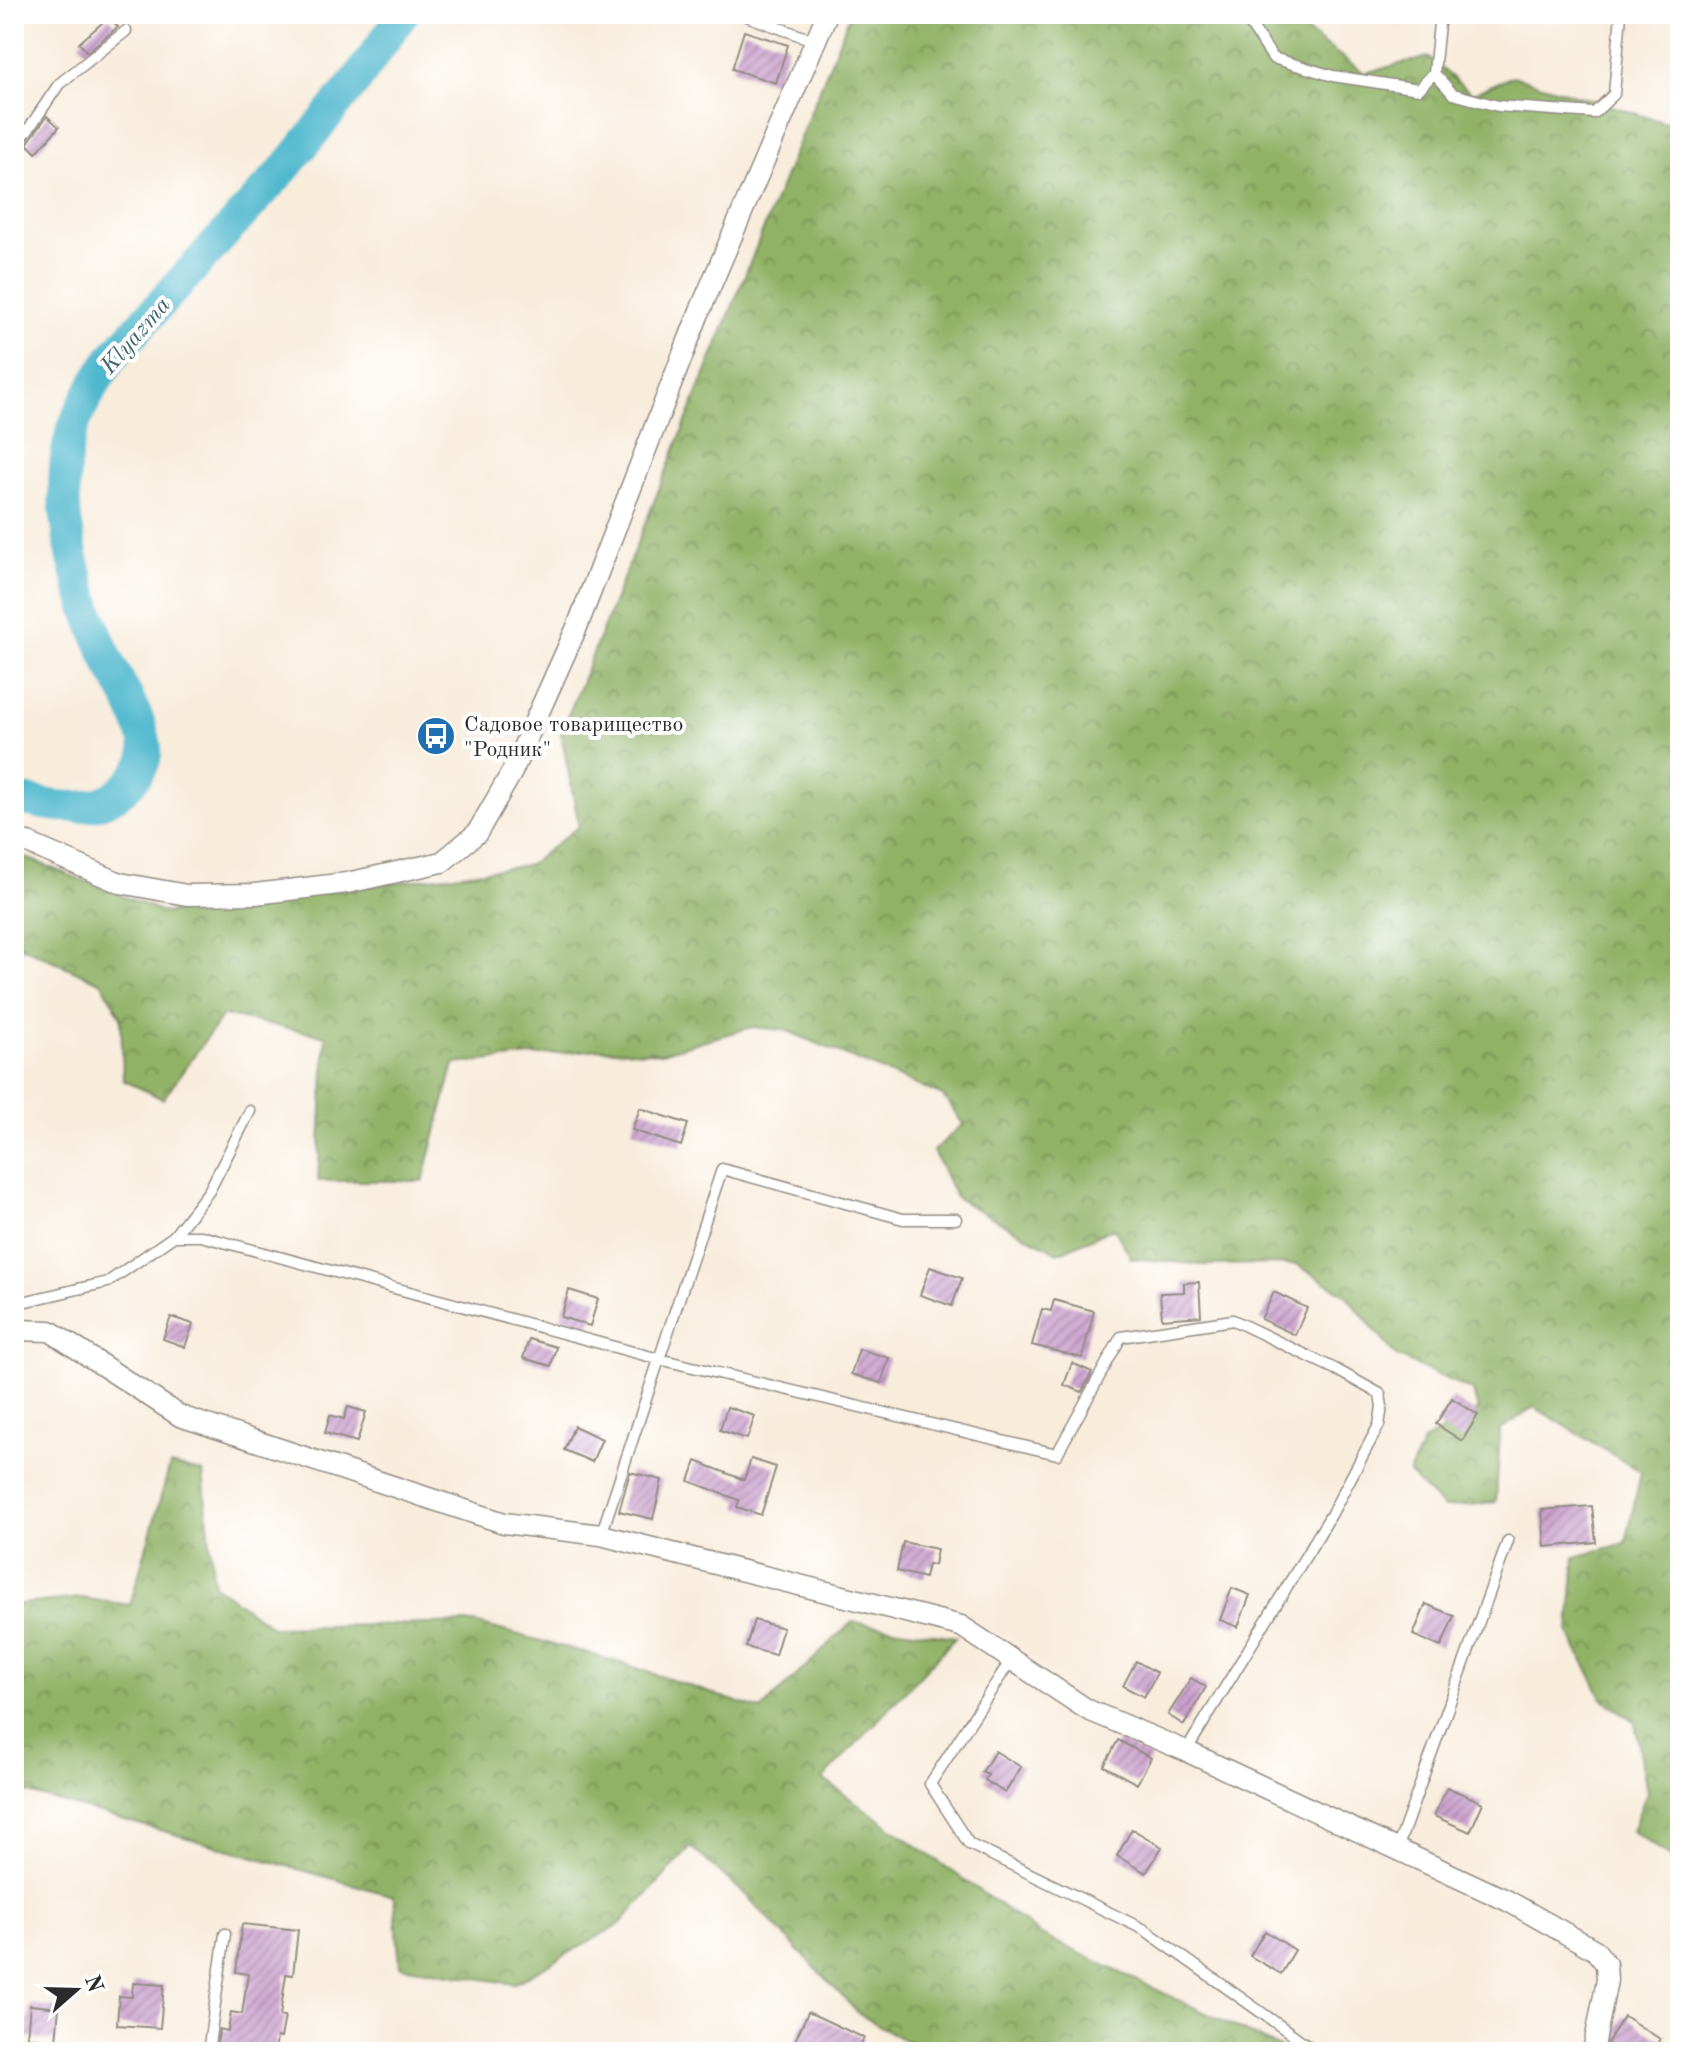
<svg xmlns="http://www.w3.org/2000/svg" width="1694" height="2066" font-family="'Old Standard TT',serif">
	<defs>
		<pattern id="forest-crowns" width="20" height="18" patternUnits="userSpaceOnUse" patternTransform="scale(2)"><rect width="20" height="18" fill="#90b266"/><path d="M2 6a3 3 0 1 1 6 0M12 15a3 3 0 1 1 6 0" fill="none" stroke="#769154"/></pattern>
		<pattern id="building-hatch" width="6" height="6" patternUnits="userSpaceOnUse" patternTransform="scale(2)"><rect width="6" height="6" fill="#cba0ce"/><path d="M-1 1l2-2M0 6l6-6M5 7l2-2" fill="none" stroke="#a583a7"/></pattern>
	</defs>
	<rect width="100%" height="100%" fill="#fff"/>
	<filter id="ink" filterUnits="userSpaceOnUse"><feTurbulence type="fractalNoise" baseFrequency=".0125" numOctaves="2"/><feDisplacementMap in="SourceGraphic" scale="16" xChannelSelector="R" yChannelSelector="G"/><feConvolveMatrix kernelMatrix="1 2 1 2 8 2 1 2 1" color-interpolation-filters="sRGB"/></filter>
	<filter id="wash" filterUnits="userSpaceOnUse"><feTurbulence type="fractalNoise" baseFrequency=".006" numOctaves="4" result="noise"/><feDisplacementMap in="SourceGraphic" scale="32" xChannelSelector="R" yChannelSelector="G"/><feGaussianBlur stdDeviation="1.8" result="paint"/><feColorMatrix in="noise" values="0 0 0 0 0 0 0 0 0 0 0 0 0 0 0 0 0 1.4 0 .05"/><feComposite in="paint" operator="in"/></filter>
	<g filter="url(#wash)">
		<rect width="100%" height="100%" fill="#f8ecdb"/>
		<!-- forest -->
		<path fill="url(#forest-crowns)" stroke="#5e6e48" stroke-width="2" d="M850 14H1222L1238 24 1285 16 1364 73 1428 57 1472 94 1513 76 1680 127V1863L1632 1831 1647 1792 1635 1722 1603 1699 1569 1633 1575 1557 1626 1543 1641 1472 1534 1407 1500 1430 1496 1502 1444 1508 1409 1474 1423 1442 1478 1410 1473 1391 1396 1356 1346 1295 1296 1264 1205 1265 1131 1258 1114 1228 1058 1253 956 1198 933 1151 963 1124 943 1096 785 1030 752 1027 661 1053 599 1049 454 1064 423 1181H318L326 1036 223 1015 163 1099 123 1080 121 1017 102 983 14 943V853L165 913 529 865 579 826 561 733Z
			M170 1465 203 1472 214 1585 272 1627 475 1623 615 1661 761 1710 852 1622 956 1637 823 1779 1043 1936 1288 2052H925L859 2014 747 1896 691 1847 620 1924 514 1984 400 1966 394 1896 14 1789V1605L81 1598 130 1605Z"/>
		<g fill="none" stroke-linecap="round" stroke-linejoin="round">
			<!-- river -->
			<path stroke="#50b8ce" stroke-width="32" d="M14 798C53 806 97 818 128 785 136 776 145 766 146 754 147 727 122 688 110 664 81 602 54 516 68 446 73 417 99 374 118 350L286 167 358 78 403 14"/>
		</g>
		<g id="blocks">
			<!-- building -->
			<path fill="url(#building-hatch)" d="M109 17 118 27 87 52 79 43Z
				M744 31 788 45 776 83 732 69Z
				M47 116 59 127 36 153 27 144Z
				M640 1108 688 1124 681 1146 632 1130Z
				M930 1267 962 1278 952 1306 920 1295Z
				M1199 1282 1201 1316 1162 1319 1160 1293 1184 1292V1283Z
				M569 1290 598 1299 590 1326 561 1317Z
				M1274 1292 1307 1308 1295 1335 1261 1319Z
				M1054 1300 1094 1311 1082 1358 1032 1345 1042 1309 1051 1311Z
				M171 1317 193 1324 185 1347 163 1339Z
				M529 1339 556 1347 551 1366 523 1358Z
				M859 1349 889 1358 881 1383 851 1374Z
				M1072 1363 1092 1372 1082 1392 1064 1385Z
				M1452 1398 1478 1415 1462 1441 1436 1424Z
				M348 1407 366 1412 357 1442 325 1433 330 1415 344 1419Z
				M727 1407 755 1416 747 1439 720 1430Z
				M574 1426 602 1439 592 1462 564 1450Z
				M751 1459 776 1467 761 1515 737 1507 739 1500 689 1481 696 1461 744 1480Z
				M630 1472 662 1480 653 1519 619 1511Z
				M1592 1506 1596 1542 1545 1547 1542 1510Z
				M903 1542 937 1549 934 1565 928 1564 925 1578 897 1571Z
				M1232 1588 1250 1595 1238 1627 1220 1620Z
				M1426 1604 1454 1616 1441 1647 1413 1635Z
				M754 1620 783 1628 775 1655 746 1647Z
				M1136 1661 1157 1673 1144 1697 1123 1686Z
				M1191 1678 1206 1687 1184 1725 1168 1715Z
				M1118 1740 1151 1758 1137 1784 1104 1766Z
				M995 1751 1021 1767 1005 1793 985 1780 988 1775 982 1772Z
				M1447 1787 1483 1803 1470 1832 1434 1816Z
				M1132 1829 1162 1847 1146 1873 1117 1856Z
				M242 1924 298 1930 293 1975 286 1974 280 2016H285L281 2038 277 2037 275 2052H216L219 2029 228 2031 231 2012 242 2014 248 1974 236 1972Z
				M1265 1931 1295 1950 1281 1974 1250 1956Z
				M133 1983 164 1985 160 2028 117 2025 119 1996 132 1997Z
				M30 2005 59 2008 56 2041 27 2037Z
				M808 2012 864 2038 857 2052H802L792 2047Z
				M1624 2016 1660 2039 1651 2052H1606L1609 2040Z"/>
		</g>
	</g>
	<g filter="url(#ink)">
		<use href="#blocks" fill-opacity="0" stroke="#928c83" stroke-width="2"/>
		<g fill="none" stroke-linecap="round" stroke-linejoin="round">
			<!-- lane casing -->
			<g stroke="#928c83" stroke-width="13">
				<path id="lane" d="M741 14 815 41
					M1252 14V27L1273 58 1333 76 1419 89 1434 73
					M1440 14 1434 73 1453 94 1498 106 1594 113 1614 94 1621 14
					M14 147 30 127 59 84 126 31
					M174 1236H201L659 1359 1057 1454 1121 1337 1233 1320 1335 1369 1380 1394 1382 1407 1379 1425 1331 1515 1186 1751
					M14 1304 108 1282 174 1236 209 1191 250 1111
					M601 1535 722 1169 903 1219H956
					M1011 1660 930 1784 969 1844 1145 1930 1317 2052
					M1397 1849 1508 1541
					M208 2052 225 1934"/>
			</g>
			<!-- street casing -->
			<g stroke="#928c83" stroke-width="23">
				<path id="street" d="M14 837 120 883 187 895 255 894 347 883 442 862 477 833 512 772 577 627 699 313 827 14
					M14 1330 50 1331 180 1416 504 1523 601 1535 961 1626 1088 1710 1186 1751 1508 1901 1595 1950 1606 1964 1607 1980 1593 2052"/>
			</g>
			<!-- lane -->
			<use href="#lane" stroke="#fff" stroke-width="10"/>
			<!-- street -->
			<use href="#street" stroke="#fff" stroke-width="20"/>
		</g>
	</g>
	<!-- icons -->
	<defs>
		<g id="bus-disc" transform="scale(2)"><circle r="9.5" fill="#1f6fb2" stroke="#fff"/><path d="M-5-6H5V4H4V6H2V4H-2V6H-4V4H-5ZM-3.5-4V0h7V-4ZM-3.5 1.2v1.5H-2V1.2ZM2 1.2v1.5H3.5V1.2Z" fill="#fff"/></g>
	</defs>
	<g fill-rule="evenodd">
		<use href="#bus-disc" x="436" y="736"/>
	</g>
	<g text-anchor="middle" stroke-width="8" stroke-linejoin="round" paint-order="stroke">
		<!-- poi labels -->
		<g font-size="22" fill="#2b2b2b" stroke="#fff" text-anchor="start">
			<text x="464" y="731">Садовое товарищество<tspan x="464" dy="25">"Родник"</tspan></text>
		</g>
		<!-- water labels -->
		<g font-size="24" font-style="italic" fill="#3a636c" stroke="#fff">
			<text transform="translate(135 335) rotate(-49)" y="8">Klyazma</text>
		</g>
	</g>
	<!-- margin -->
	<rect width="1694" height="2066" fill="none" stroke="#fff" stroke-width="48"/>
	<!-- north arrow -->
	<g transform="translate(76 1990) rotate(70)" stroke="#ffffff" stroke-width="6" paint-order="stroke">
	<path d="M0-6L14 30L0 20L-14 30Z" fill="#2b2b2b"/>
	<text y="-12" font-size="22" font-weight="bold" text-anchor="middle" fill="#2b2b2b">N</text>
	</g>
</svg>
